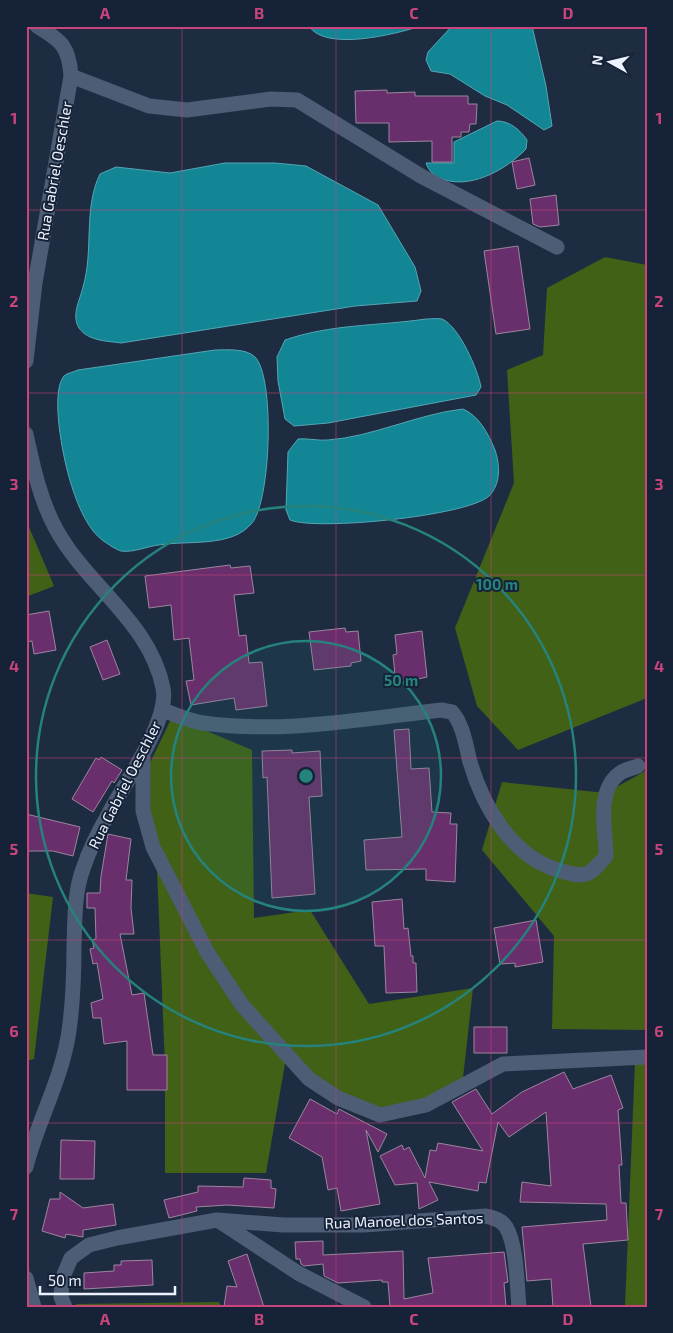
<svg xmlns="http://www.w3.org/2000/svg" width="673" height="1333" font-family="'Exo 2',sans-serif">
	<rect width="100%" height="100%" fill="#1e2c42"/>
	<!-- green -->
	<path fill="#416116" d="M605 257 647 265V698L518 750 477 706 455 628 514 483 507 370 543 355 547 288Z
		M26 520 54 586 26 597Z
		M171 719 202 729 252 750 254 918 310 910 369 1004 473 988 463 1078 428 1102 380 1110 342 1095 312 1077 287 1052 266 1173H165V1066L156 844 149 804V765Z
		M647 770V1030L552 1029 554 936 482 850 502 782 606 793Z
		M26 893 53 897 34 1059 26 1061Z
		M635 1061H647V1307H625Z
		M219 1302 221 1307H78L76 1304Z"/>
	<!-- water -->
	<path fill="#128695" stroke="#53a6b4" d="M309 26H421C396 34 325 52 309 26Z
		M452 26H532L546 86 552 126 544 130 507 105 485 96 450 74 431 71 426 60 428 52Z
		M497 121C510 121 520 130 527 140L526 149C506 170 467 192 438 177 432 174 428 169 426 163H454V142Z
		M225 163H275L306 166 378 205 415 267 421 291 417 301 355 306 121 343C107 341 88 341 79 328 71 315 80 300 83 287 94 250 83 209 100 174L116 167 170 173Z
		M426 319C430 319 437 318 442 319 459 326 478 370 481 387L476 395 328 423 294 426 285 419 278 381 277 357 285 340C331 324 378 326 426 319Z
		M215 350C226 350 246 348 255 357 275 377 271 500 252 523 232 548 188 540 159 545 148 546 133 553 121 551 117 550 109 545 105 542 86 530 75 498 69 477 63 456 50 393 64 376 67 373 74 372 78 370Z
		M463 409C479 416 488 433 495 450 500 465 501 484 489 496 468 516 316 531 290 520L286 510 288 452 298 439C308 438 318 441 328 440 372 437 418 414 463 409Z"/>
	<!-- building -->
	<path fill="#692f6c" stroke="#9c859d" d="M387 90V93L415 92V96H468V104H477L476 124H470L469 132H461V137H452V162H432V141L389 142V123H356L355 91Z
		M529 158 535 185 517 189 512 162Z
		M556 195 559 225 540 227 533 224 530 199Z
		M518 246 530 329 496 334 484 251Z
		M230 565 231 568 250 566 254 593 234 595 239 636 246 635 249 663 262 662 267 706 236 710 234 698 191 705 186 681 194 680 189 638 174 640 171 605 149 608 145 576Z
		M49 611 56 650 34 654 32 641 26 642V615Z
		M345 628 346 632 358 631 361 661 351 663V666L314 670 309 632Z
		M422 631 427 677 396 684 393 655 397 654 395 635Z
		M107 640 120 674 103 680 90 647Z
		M409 729 411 769 429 768 432 812 451 813 450 824H457L455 882 426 880V869L366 870 364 840 402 837 394 730Z
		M292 750V753L320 751 322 796 309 797 315 894 272 898 267 777 263 778 262 751Z
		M101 757 122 770 114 783 112 781 93 812 72 799 96 758 99 760Z
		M26 814 80 827 73 856 53 851H26Z
		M108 834 131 839 126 880H132L131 908 134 934H120L132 995 144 993 153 1055H167V1090H127V1041L104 1044 101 1018H93L91 1003 103 999 97 963 93 964 90 949 94 948 92 940 96 939 95 908H87V893H100L101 876Z
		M402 899 404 929 408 928 411 956H413V963H416L417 992 386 993 384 946H375L372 902Z
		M536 920 543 962 515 967V963L500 964 494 928Z
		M474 1027H507V1053H474Z
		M564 1072 573 1089 611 1075 623 1108 618 1110 622 1165H619L621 1203H626L628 1240 583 1244 591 1307H553L551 1279 527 1281 522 1227 607 1220 606 1204 520 1202 522 1182 551 1186 546 1112 509 1137 498 1122 486 1183 479 1182 478 1191 429 1182 438 1200 419 1209 417 1183 395 1185 380 1156 402 1145 404 1150 409 1147 425 1178 430 1150 436 1151 438 1143 483 1151 452 1102 476 1089 492 1114 522 1092Z
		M310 1099 337 1114 339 1109 387 1134 378 1152 366 1130 380 1204 341 1211 337 1188 328 1190 322 1157 289 1138Z
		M61 1140 95 1141 94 1179H60Z
		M244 1178 271 1180V1188L276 1189 274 1208 227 1205 196 1207 197 1211 169 1218 164 1200 198 1192V1186L243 1187Z
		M60 1192 83 1208 113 1204 116 1225 83 1230V1237L66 1234 65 1238 42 1231 50 1199H60Z
		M323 1241V1255L403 1251 404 1299 433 1293 428 1258 504 1252 508 1282 504 1283 506 1307H390L388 1282H382V1280L338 1283 324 1276 323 1264 304 1266 301 1264 300 1259H296L295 1242Z
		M247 1254 264 1307H224L227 1286 237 1287 228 1261Z
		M152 1260 153 1285 84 1289V1273L114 1271V1265H121V1261Z"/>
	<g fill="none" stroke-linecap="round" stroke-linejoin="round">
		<!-- minor -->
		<path stroke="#4d5d75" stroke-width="15" d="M71 76 149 106 187 110 271 99 297 100 421 176 557 247
			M26 361 35 283 71 76C69 47 62 41 37 26
			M26 434C33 466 40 500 56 529 87 586 150 622 163 688 170 721 123 785 108 815 98 832 89 851 83 869 74 893 75 921 74 945 74 976 73 1007 68 1037 60 1083 37 1123 26 1167
			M163 710C176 715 190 721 203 723 282 734 362 719 441 710L452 712C463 724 466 746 470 762 483 806 511 856 558 870 584 878 588 878 606 856 606 831 595 791 620 773 624 770 633 768 638 766
			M143 755V811L153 847 207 952 242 1005 309 1079 338 1098 380 1115 426 1105 503 1064 647 1057
			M219 1221 298 1273 364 1307
			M26 1278 34 1307
			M65 1307 61 1297 62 1279 71 1258 89 1245 117 1238 217 1220 283 1225H364L486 1216C494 1218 502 1220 506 1227 517 1245 517 1286 519 1307"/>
	</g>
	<!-- grid -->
	<path fill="none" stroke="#ca447c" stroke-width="1" stroke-opacity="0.55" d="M182 26V1307M336 26V1307M491 26V1307M26 210H647M26 393H647M26 575H647M26 758H647M26 940H647M26 1123H647"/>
	<!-- distance rings -->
	<circle cx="306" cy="776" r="135" fill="#25827c" fill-opacity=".12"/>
	<g fill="none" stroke="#25827c" stroke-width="2.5">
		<circle cx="306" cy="776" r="135"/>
		<circle cx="306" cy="776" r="270"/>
	</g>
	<g text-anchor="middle" stroke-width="4" stroke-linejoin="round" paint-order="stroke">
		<!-- street labels -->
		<g font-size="15" fill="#ebf2fe" stroke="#152237">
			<text transform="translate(55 171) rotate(-80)" y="5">Rua Gabriel Oeschler</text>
			<text transform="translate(125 785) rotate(-63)" y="5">Rua Gabriel Oeschler</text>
			<text transform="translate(404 1221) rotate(-2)" y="5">Rua Manoel dos Santos</text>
		</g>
	</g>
	<circle cx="306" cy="776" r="8" fill="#25827c" stroke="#152237" stroke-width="2.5"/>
	<g font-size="15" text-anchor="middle" font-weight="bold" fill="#25827c" stroke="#152237" stroke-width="4" stroke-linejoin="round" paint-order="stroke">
		<text x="497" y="590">100 m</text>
		<text x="401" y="686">50 m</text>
	</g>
	<!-- border -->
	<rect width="673" height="1333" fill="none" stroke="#152237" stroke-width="55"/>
	<!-- north arrow -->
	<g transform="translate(610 62) rotate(278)" stroke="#152237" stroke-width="4" paint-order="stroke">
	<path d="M0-4L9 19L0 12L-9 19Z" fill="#ebf2fe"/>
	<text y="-8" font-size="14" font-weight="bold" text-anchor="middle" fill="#ebf2fe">N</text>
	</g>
	<!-- scale -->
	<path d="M40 1286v8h135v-8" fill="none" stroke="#ebf2fe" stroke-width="2.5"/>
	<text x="48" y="1286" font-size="15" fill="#ebf2fe" stroke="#152237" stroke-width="4" paint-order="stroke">50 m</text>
	<rect x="28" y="28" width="618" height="1278" fill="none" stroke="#ca447c" stroke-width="2"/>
	<g font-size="16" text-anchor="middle" font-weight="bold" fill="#ca447c">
		<text x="105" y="19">A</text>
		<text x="259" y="19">B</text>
		<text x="414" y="19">C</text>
		<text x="568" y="19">D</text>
		<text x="14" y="124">1</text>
		<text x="659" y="124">1</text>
		<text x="14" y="307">2</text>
		<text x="659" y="307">2</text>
		<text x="14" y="490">3</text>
		<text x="659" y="490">3</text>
		<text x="14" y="672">4</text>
		<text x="659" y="672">4</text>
		<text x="14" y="855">5</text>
		<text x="659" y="855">5</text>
		<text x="14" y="1037">6</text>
		<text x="659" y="1037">6</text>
		<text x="14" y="1220">7</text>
		<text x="659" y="1220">7</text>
		<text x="105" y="1325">A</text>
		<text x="259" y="1325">B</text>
		<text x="414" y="1325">C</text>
		<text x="568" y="1325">D</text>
	</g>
</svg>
